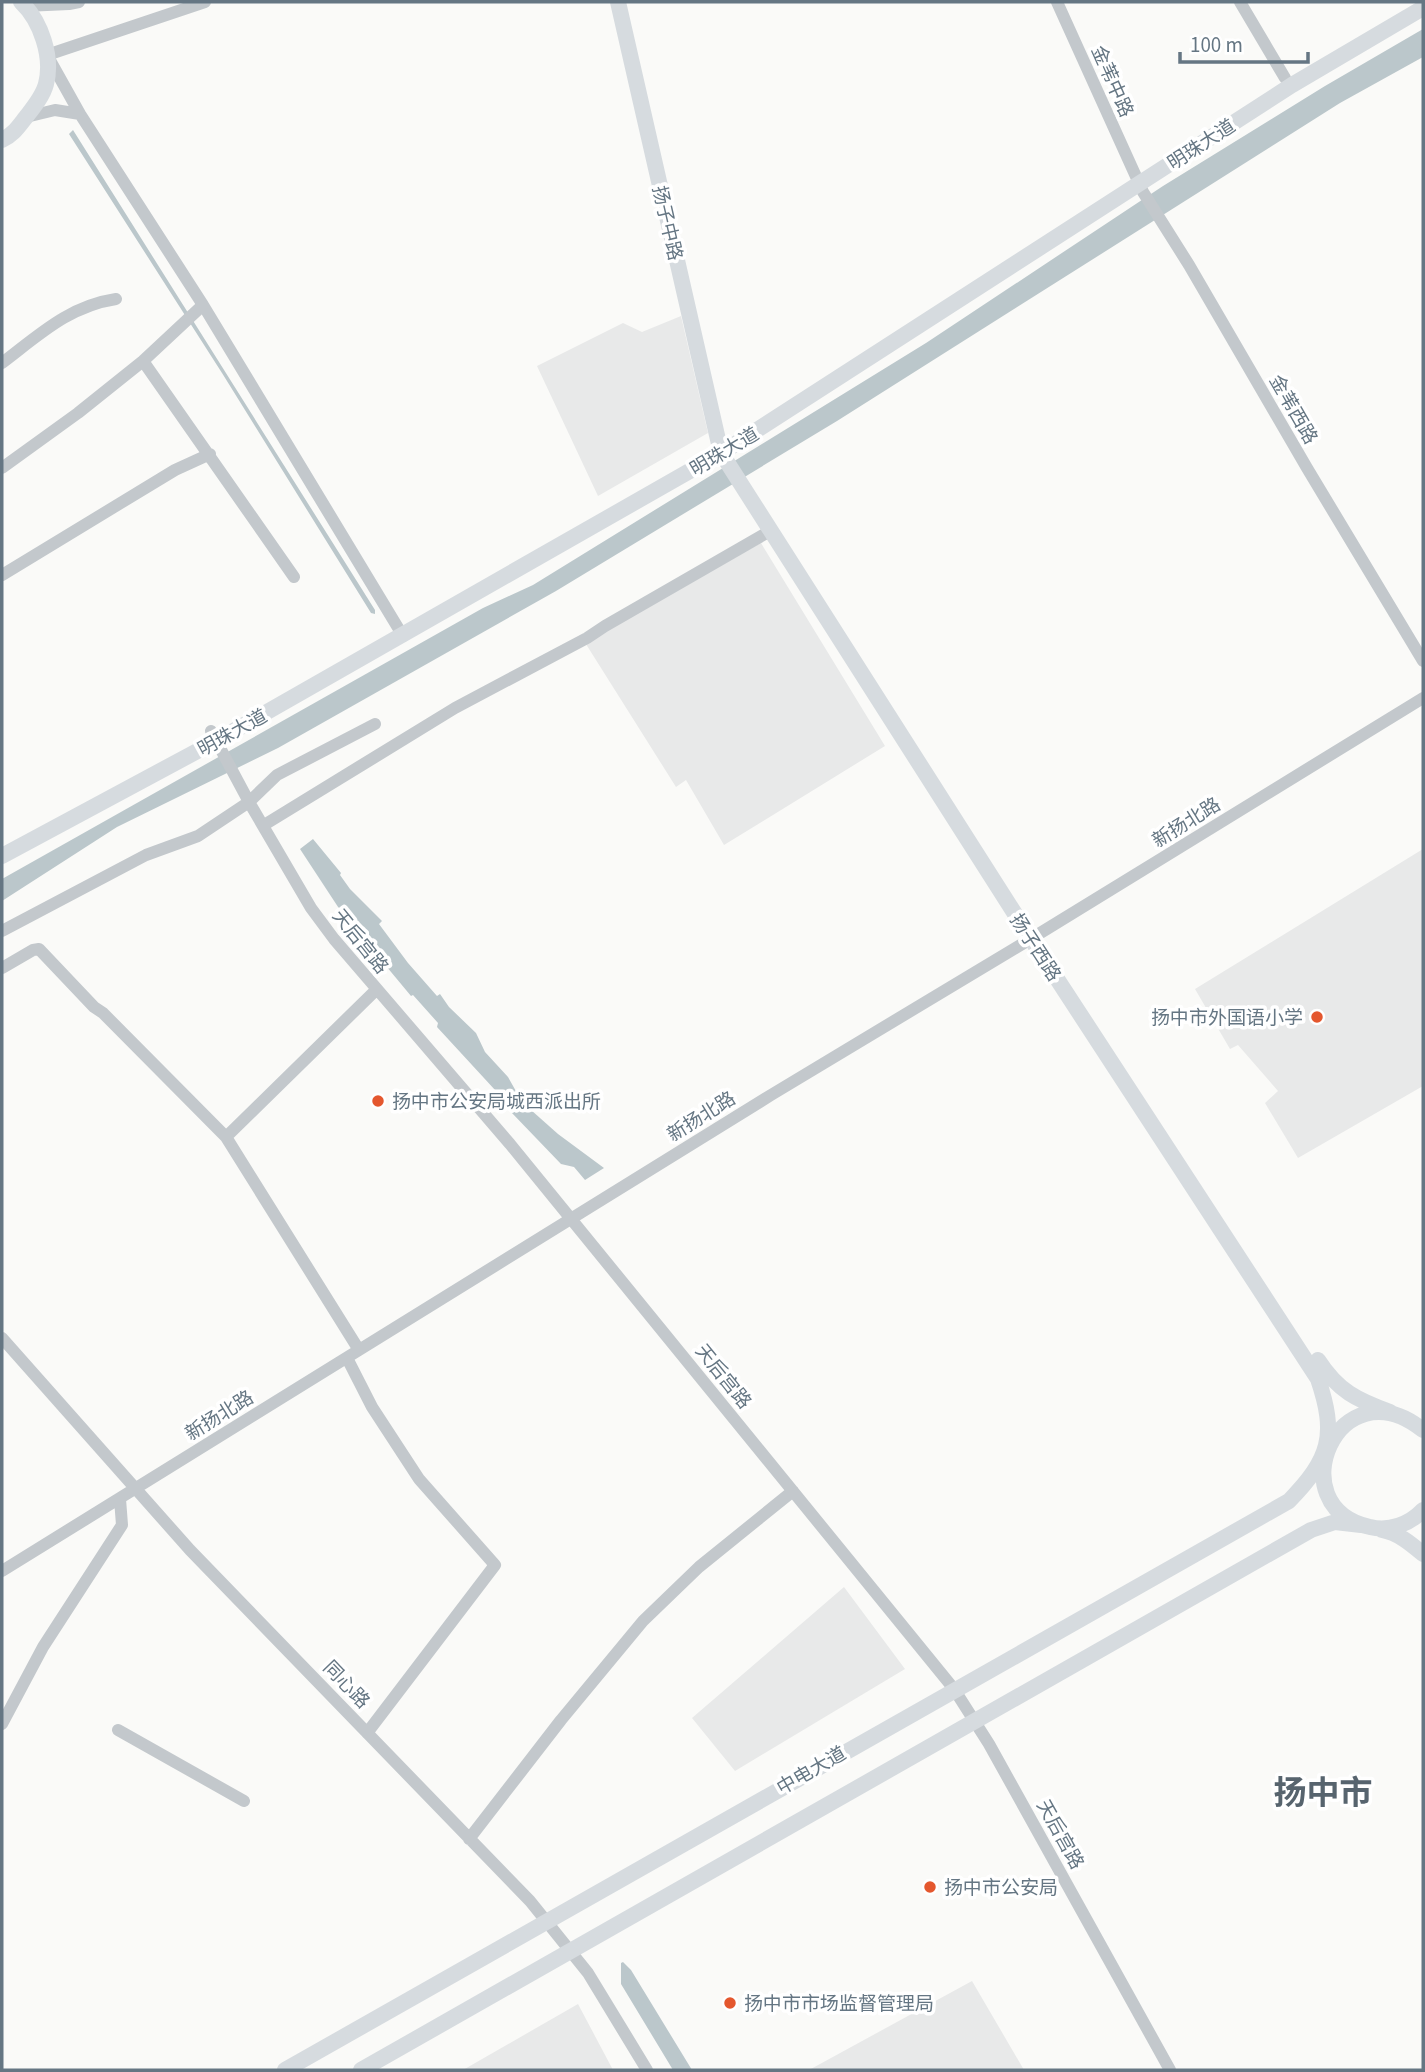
<svg xmlns="http://www.w3.org/2000/svg" width="1425" height="2072" font-family="'Source Sans 3','Noto Sans SC',sans-serif">
	<rect width="100%" height="100%" fill="#fafaf8"/>
	<!-- built -->
	<path fill="#e8e9e9" d="M681 316 708 433 598 496 537 366 623 323 642 332Z
		M761 543 885 746 724 845 686 780 676 787 584 641Z
		M1423 849V1086L1298 1158 1265 1103 1278 1091 1238 1045 1230 1049 1195 989Z
		M844 1587 905 1669 735 1771 692 1718Z
		M972 1981 1024 2070H809Z
		M578 2004 613 2070H463Z"/>
	<!-- water -->
	<path fill="#bbc7cb" d="M1423 29V57L1340 103 837 421 556 591 278 748 117 827 2 901V879L483 608 533 585 926 343 1163 186 1325 86Z
		M73 130 375 610V614L371 613 222 373 69 134Z
		M313 839 341 873 340 875 350 889 382 921 379 924 408 963 437 996 440 994 449 1007 476 1033 485 1052 508 1077 522 1102 558 1134 604 1168 585 1180 574 1167 561 1164 511 1112 507 1103 437 1027 438 1023 413 995 411 996 342 913 300 849Z
		M623 1962 631 1970 692 2070H673L621 1984V1963Z"/>
	<g fill="none" stroke-linecap="round" stroke-linejoin="round">
		<!-- minor -->
		<path stroke="#c3c8cc" stroke-width="12" d="M205 2 47 55 80 114 203 305 403 636
			M1057 2 1143 192 1189 265 1307 468 1423 661
			M1240 2 1285 78
			M25 6 69 4 79 2
			M26 117 55 110 80 114
			M143 361 294 577
			M2 363C39 335 69 306 116 299
			M2 468 78 413 143 361 203 305
			M2 575 175 470 210 454
			M211 731 249 802 311 908 334 939 510 1144 954 1689 989 1744 1170 2070
			M264 825 455 708 587 638 605 626 770 531
			M2 931 146 855 198 836 249 802 277 775 375 724
			M2 968 33 950 39 949 94 1007 103 1013 226 1137 359 1350
			M226 1137 376 990
			M2 1338 190 1550 530 1901 588 1973 647 2070
			M347 1358 372 1407 419 1479 495 1565 367 1733
			M2 1571 771 1095 1037 935 1423 698
			M2 1724 43 1647 122 1525 120 1499
			M118 1730 244 1801
			M469 1839 561 1720 643 1621 699 1567 793 1491"/>
		<!-- major -->
		<path stroke="#d6dbdf" stroke-width="16" d="M2 140C13 135 18 127 26 117 33 108 43 96 46 84 53 57 41 21 21 2
			M2 856 216 741 723 452 1292 85 1423 8
			M1318 1360C1338 1391 1357 1400 1390 1412
			M1423 1430C1338 1362 1277 1507 1370 1527 1389 1532 1410 1524 1423 1510
			M1382 1530C1398 1533 1410 1543 1423 1554
			M285 2070 1289 1501C1330 1459 1337 1435 1318 1379L1031 939 727 462 719 444 618 2
			M361 2070 1311 1530 1335 1522 1361 1525"/>
	</g>
	<!-- markers -->
	<g fill="#e4572e" stroke="#fff" stroke-width="2.5">
		<circle cx="1317" cy="1017" r="7"/>
		<circle cx="378" cy="1101" r="7"/>
		<circle cx="930" cy="1887" r="7"/>
		<circle cx="730" cy="2003" r="7"/>
	</g>
	<g text-anchor="middle" stroke-width="7" stroke-linejoin="round" paint-order="stroke">
		<!-- street labels -->
		<g font-size="19" fill="#657683" stroke="#fff">
			<text transform="translate(1113 81) rotate(66)" y="7">金苇中路</text>
			<text transform="translate(1201 144) rotate(-33)" y="7">明珠大道</text>
			<text transform="translate(668 223) rotate(77)" y="7">扬子中路</text>
			<text transform="translate(1294 409) rotate(60)" y="7">金苇西路</text>
			<text transform="translate(724 451) rotate(-31)" y="7">明珠大道</text>
			<text transform="translate(232 732) rotate(-29)" y="7">明珠大道</text>
			<text transform="translate(1186 822) rotate(-32)" y="7">新扬北路</text>
			<text transform="translate(361 941) rotate(51)" y="7">天后宫路</text>
			<text transform="translate(1036 947) rotate(57)" y="7">扬子西路</text>
			<text transform="translate(701 1116) rotate(-32)" y="7">新扬北路</text>
			<text transform="translate(724 1376) rotate(51)" y="7">天后宫路</text>
			<text transform="translate(219 1415) rotate(-32)" y="7">新扬北路</text>
			<text transform="translate(347 1684) rotate(46)" y="7">同心路</text>
			<text transform="translate(811 1770) rotate(-30)" y="7">中电大道</text>
			<text transform="translate(1061 1834) rotate(61)" y="7">天后宫路</text>
		</g>
		<!-- poi labels -->
		<g font-size="19" fill="#657683" stroke="#fff" text-anchor="start">
			<text x="1303" y="1024" text-anchor="end">扬中市外国语小学</text>
			<text x="392" y="1108">扬中市公安局城西派出所</text>
			<text x="944" y="1894">扬中市公安局</text>
			<text x="744" y="2010">扬中市市场监督管理局</text>
		</g>
		<!-- town labels -->
		<g font-size="33" font-weight="bold" fill="#57646e" stroke="#fff">
			<text x="1323" y="1804">扬中市</text>
		</g>
	</g>
	<!-- border -->
	<rect width="1425" height="2072" fill="none" stroke="#657683" stroke-width="7"/>
	<!-- scale -->
	<path d="M1180 52v10h128v-10" fill="none" stroke="#657683" stroke-width="3.5"/>
	<text x="1190" y="52" font-size="21" fill="#657683" stroke="#ffffff" stroke-width="5" paint-order="stroke">100 m</text>
</svg>
